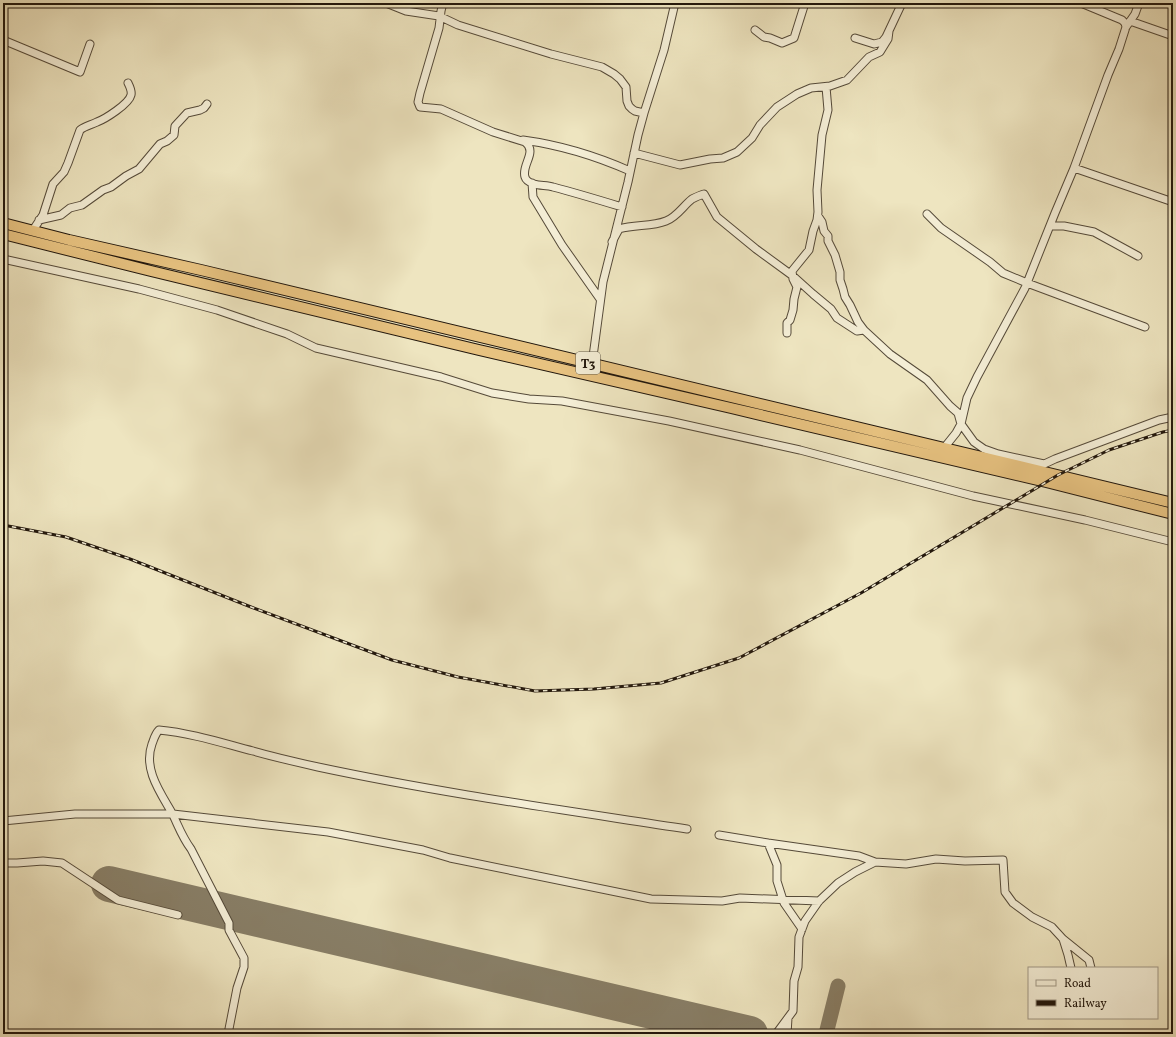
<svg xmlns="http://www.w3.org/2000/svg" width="1176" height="1037" font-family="Vollkorn,serif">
	<rect width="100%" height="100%" fill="#eee5c0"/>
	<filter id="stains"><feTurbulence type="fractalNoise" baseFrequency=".005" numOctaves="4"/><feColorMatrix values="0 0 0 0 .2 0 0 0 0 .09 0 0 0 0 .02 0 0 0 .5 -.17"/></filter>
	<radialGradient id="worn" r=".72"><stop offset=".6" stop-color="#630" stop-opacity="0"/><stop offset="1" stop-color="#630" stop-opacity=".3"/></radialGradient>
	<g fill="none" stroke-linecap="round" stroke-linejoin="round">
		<!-- taxiway -->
		<path stroke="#887e66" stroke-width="15" d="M826 1034 838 986"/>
		<!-- runway -->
		<path stroke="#887e66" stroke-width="36" d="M109 884 750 1034"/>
		<!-- minor casing -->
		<g stroke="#554a39" stroke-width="9">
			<path id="minor" d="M386 3 406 11 439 16 458 25 551 54 602 67 614 74 620 79 626 87 627 101 629 106 632 109 635 111 644 113
				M443 3 441 11 439 28 420 93 418 102 420 107 441 109 493 132 525 142C538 152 521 165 525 177 526 181 531 183 534 184 540 186 547 185 553 187 576 193 599 200 622 207
				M1081 3 1122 20 1125 23 1126 27
				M1130 21 1173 36
				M755 30 764 37 770 38 782 43 794 38 805 3
				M855 38 874 44 882 42 886 37 902 3
				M3 40 80 72 90 44
				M523 140C560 145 596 156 630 171
				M634 153 680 165 710 159 723 158 737 152 752 138 760 125 777 107 797 94 811 88 830 86 847 80 869 57 880 52 888 39 889 31
				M1074 168 1173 202
				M532 183 533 197 562 245 600 299
				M927 214 941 228 990 262 1003 273 1027 283 1145 327
				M818 216 822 222 824 231 828 236V241L835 255 840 272V280L843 289 845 297 850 305 858 322 864 330
				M39 220 61 215 70 208 82 205 103 190 111 187 126 176 139 169 160 144 167 141 174 135 175 126 187 113 200 110 204 108 207 104
				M1050 226H1064L1094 232 1138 256
				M33 230 43 215 53 184 64 172 68 163 80 130C85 126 91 125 97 122 105 119 129 104 131 95 132 91 130 87 128 83
				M612 242 619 229C635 224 651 227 666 221 677 217 683 206 692 199 696 197 700 195 704 194L717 217 756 249 793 276 813 294 831 309 837 318 857 331 864 330 890 354 927 380 950 406 958 413 961 424 974 442 984 449 998 454 1044 464
				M3 259 139 289 217 310 287 334 316 348 441 377 492 393 529 399 562 401 669 421 800 450 973 496 1085 520 1173 542
				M787 333V323L790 320 793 310 794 299 797 287 793 279 792 271 809 250 813 231 817 220 818 212 817 190 822 135 828 110 826 87
				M592 364 603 282 628 182 638 135 644 113 664 50 675 3
				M944 448 956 433 961 424 967 398 977 377 1025 288 1055 213 1074 168 1108 75 1119 49 1126 27 1135 14 1139 3
				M1040 466 1055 459 1159 420 1173 417
				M3 821 75 814H173L328 832 423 850 450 858 651 899 722 901 740 898 819 901
				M719 835 768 843 777 865V881L784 903 802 929
				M768 843 859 856 875 862
				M3 863H17L43 861 62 863 118 900 178 915
				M1063 939 1089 960 1091 968
				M228 1034 237 988 244 967V958L229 930V923L191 849C182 837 178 825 172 813 160 792 143 769 152 744 154 739 155 734 159 730 191 733 222 743 253 751 274 757 296 762 318 767 440 793 564 810 687 829
				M776 1034 793 1011 794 981 798 967 799 937 805 921 819 901 838 883 855 872 875 862 906 864 936 859 965 861 1003 860 1005 892 1013 903 1032 917 1052 927 1063 939 1068 955 1071 968
				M787 1034 788 1018"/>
		</g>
		<!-- highway casing -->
		<g stroke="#22170c" stroke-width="12">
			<path id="highway" d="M3 223 69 240 201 270 936 446 1173 503
				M3 234 151 271 479 350 731 408 1046 482 1173 514"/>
		</g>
		<!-- minor -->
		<use href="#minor" stroke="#f4eed6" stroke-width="7"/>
		<!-- highway -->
		<use href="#highway" stroke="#e7c280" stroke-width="10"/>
		<!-- rail casing -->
		<g stroke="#22170c" stroke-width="3">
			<path id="rail" d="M3 525 66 537 130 559 251 607 392 660 458 677 535 691 594 689 661 683 739 658 861 593 1058 475 1109 450 1163 432 1173 430"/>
		</g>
		<!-- rail -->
		<use href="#rail" stroke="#f4eed6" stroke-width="1.5" stroke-dasharray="4.5" stroke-linecap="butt"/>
	</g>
	<g text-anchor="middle" stroke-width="3" stroke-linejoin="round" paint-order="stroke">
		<!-- shield labels -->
		<rect fill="#f4eed6" stroke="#615849" stroke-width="1" x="576" y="352" width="24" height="22" rx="3"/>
		<g font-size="13" font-weight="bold" fill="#22170c">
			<text x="588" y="368">T3</text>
		</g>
	</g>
	<!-- margin -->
	<rect width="1176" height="1037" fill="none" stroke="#eee5c0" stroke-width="16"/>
	<rect x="4" y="4" width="1168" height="1029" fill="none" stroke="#22170c" stroke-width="2"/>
	<rect x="8" y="8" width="1160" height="1021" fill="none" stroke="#22170c"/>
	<!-- legend -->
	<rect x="1028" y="967" width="130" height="52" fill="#f4eed6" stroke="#a09885"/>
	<rect x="1036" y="980" width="20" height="6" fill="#f4eed6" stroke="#a09885"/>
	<text x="1064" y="987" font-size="12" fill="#22170c">Road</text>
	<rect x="1036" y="1000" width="20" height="6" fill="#22170c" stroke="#a09885"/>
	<text x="1064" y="1007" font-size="12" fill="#22170c">Railway</text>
	<rect width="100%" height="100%" filter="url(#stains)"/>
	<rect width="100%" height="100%" fill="url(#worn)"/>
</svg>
